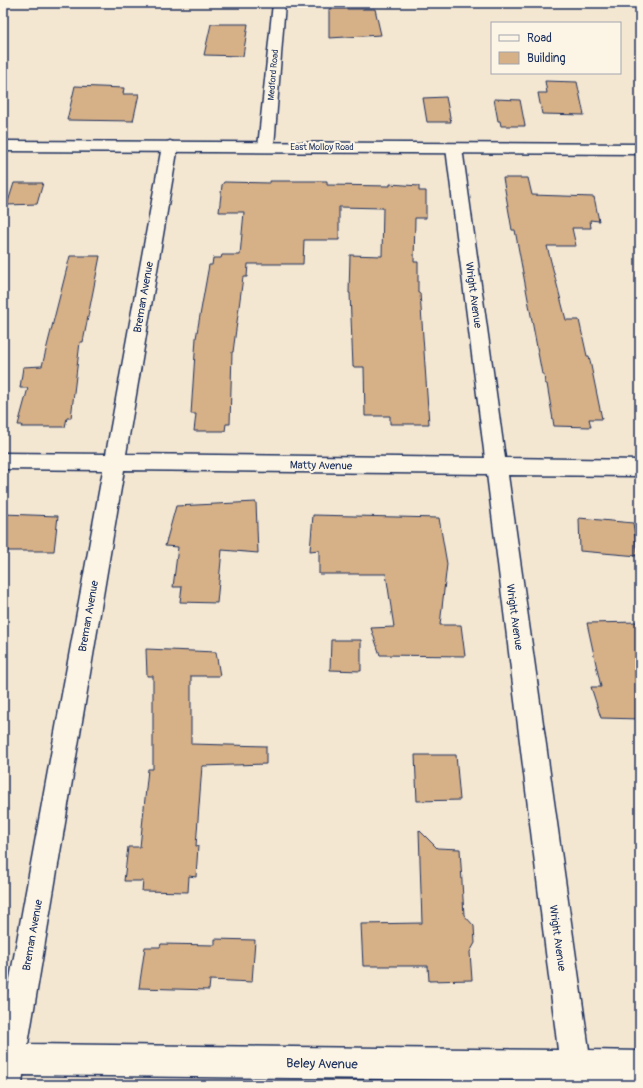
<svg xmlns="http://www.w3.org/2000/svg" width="643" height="1088" font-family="Pangolin,sans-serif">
	<rect width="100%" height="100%" fill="#f4e7d2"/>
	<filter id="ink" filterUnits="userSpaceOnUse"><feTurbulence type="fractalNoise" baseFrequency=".025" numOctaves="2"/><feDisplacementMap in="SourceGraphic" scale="8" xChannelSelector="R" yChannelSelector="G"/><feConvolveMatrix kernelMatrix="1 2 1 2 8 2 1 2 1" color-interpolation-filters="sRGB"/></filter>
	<g filter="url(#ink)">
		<!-- building -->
		<path fill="#d6b087" stroke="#1b2f5e" d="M329 9H375L381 35 329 38Z
			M211 24H248L243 56 204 55Z
			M545 81 577 82 584 115 542 114 538 93H547Z
			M75 86 124 88 123 94H139L133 121 67 120Z
			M446 97 451 122H427L423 98Z
			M494 99 520 100 525 126H501L500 121H498Z
			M503 178H528L532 195 594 197 599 221 590 220 591 228H572L576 246H547L566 320H579L587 356H589L602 419H589L591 427 554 426 547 384H545L544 374H542L515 230H512Z
			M270 181H327V185L390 186V184L419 186V191H426V218H415L414 262H418V293H420L429 424H390V416H365L364 367H353L350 293H349L350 255 382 256 383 208 339 207V240H304L303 264H248L247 277H243L233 352H232L230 424H226L225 431H194L196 414H191L196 338 209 265H212L213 258H221L222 255H240L244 212H219L222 185 224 182 270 183Z
			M14 183H43L37 204 7 205Z
			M70 256H100L83 342H80L71 418H67L65 427H21L22 425H18L28 388H20L23 367 42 366Z
			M256 502 258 553 222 550 217 603 180 602 182 587H173L178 547 165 546 176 506Z
			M3 514 58 516 54 551H3Z
			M313 515 439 518 447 564 440 625H461L465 656 380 655 371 628 394 627 386 574H319V550L310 551Z
			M579 518 633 523 638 556 580 551Z
			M640 622V719L601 718 591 687H601L587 623Z
			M331 640H361V671L330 670Z
			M146 649 216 652 220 676H191V744L266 746V764L202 766 196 846H198L196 877 189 876 188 892 142 891 143 881H124L128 847H140L148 769H153V676H147Z
			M415 755H456L460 800 417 801Z
			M419 830 437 848 460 849 464 915 474 926 475 943 470 952 472 980 429 981 428 966H363L361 924 422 923Z
			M215 939 255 940 252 982 210 980 209 990 139 988 145 947H160L161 944 215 945Z"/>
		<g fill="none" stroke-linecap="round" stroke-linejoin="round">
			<!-- minor casing -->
			<g stroke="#1b2f5e" stroke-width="3">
				<path id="minor" d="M273 3H285L274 147 271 150H261L258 147Z
					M170 141 175 143 178 146 126 454 485 458 446 148 449 145H459L462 148 505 458 640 460V476L508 475 589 1050 640 1051V1081H593L594 1085H562V1081L23 1075 22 1085H3V1017L103 470 3 469V453L106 454 162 146 165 143ZM124 470 487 474 558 1050 28 1044Z"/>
			</g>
			<!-- tertiary casing -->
			<g stroke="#1b2f5e" stroke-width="3">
				<path id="tertiary" d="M3 141 640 144V154L3 151Z"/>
			</g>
			<!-- minor -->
			<use href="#minor" fill="#fcf5e5" fill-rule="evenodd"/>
			<!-- tertiary -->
			<use href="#tertiary" fill="#fcf5e5" fill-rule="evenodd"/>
		</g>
	</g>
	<g text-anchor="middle" stroke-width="4" stroke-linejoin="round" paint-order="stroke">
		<!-- far-street labels -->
		<g font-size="9" fill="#1b2f5e" stroke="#fcf5e5">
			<text transform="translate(273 75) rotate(-85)" y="3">Medford Road</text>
			<text x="322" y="150">East Molloy Road</text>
		</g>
		<!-- street labels -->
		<g font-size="11" fill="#1b2f5e" stroke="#fcf5e5">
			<text transform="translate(474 295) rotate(82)" y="4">Wright Avenue</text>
			<text transform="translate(143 297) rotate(-80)" y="4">Breman Avenue</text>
			<text transform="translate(321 465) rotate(1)" y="4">Matty Avenue</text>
			<text transform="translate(88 616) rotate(-80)" y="4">Breman Avenue</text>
			<text transform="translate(515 617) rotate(82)" y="4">Wright Avenue</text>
			<text transform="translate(32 935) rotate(-80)" y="4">Breman Avenue</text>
			<text transform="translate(558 938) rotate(82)" y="4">Wright Avenue</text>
		</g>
		<!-- near-street labels -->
		<g font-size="13" fill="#1b2f5e" stroke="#fcf5e5">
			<text transform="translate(322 1063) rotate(1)" y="5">Beley Avenue</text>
		</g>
	</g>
	<!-- margin -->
	<rect width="643" height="1088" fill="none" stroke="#fcf5e5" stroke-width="16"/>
	<rect x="8" y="8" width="627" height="1072" fill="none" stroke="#1b2f5e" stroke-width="1.5" filter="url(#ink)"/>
	<!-- legend -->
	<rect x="491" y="22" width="130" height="52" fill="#fcf5e5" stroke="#a2a6af"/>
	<rect x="499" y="35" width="20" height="6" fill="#fcf5e5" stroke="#a2a6af"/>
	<text x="527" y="42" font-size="12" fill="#1b2f5e">Road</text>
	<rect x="499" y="52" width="20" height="12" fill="#d6b087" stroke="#a2a6af"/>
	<text x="527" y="62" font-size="12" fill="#1b2f5e">Building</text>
</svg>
